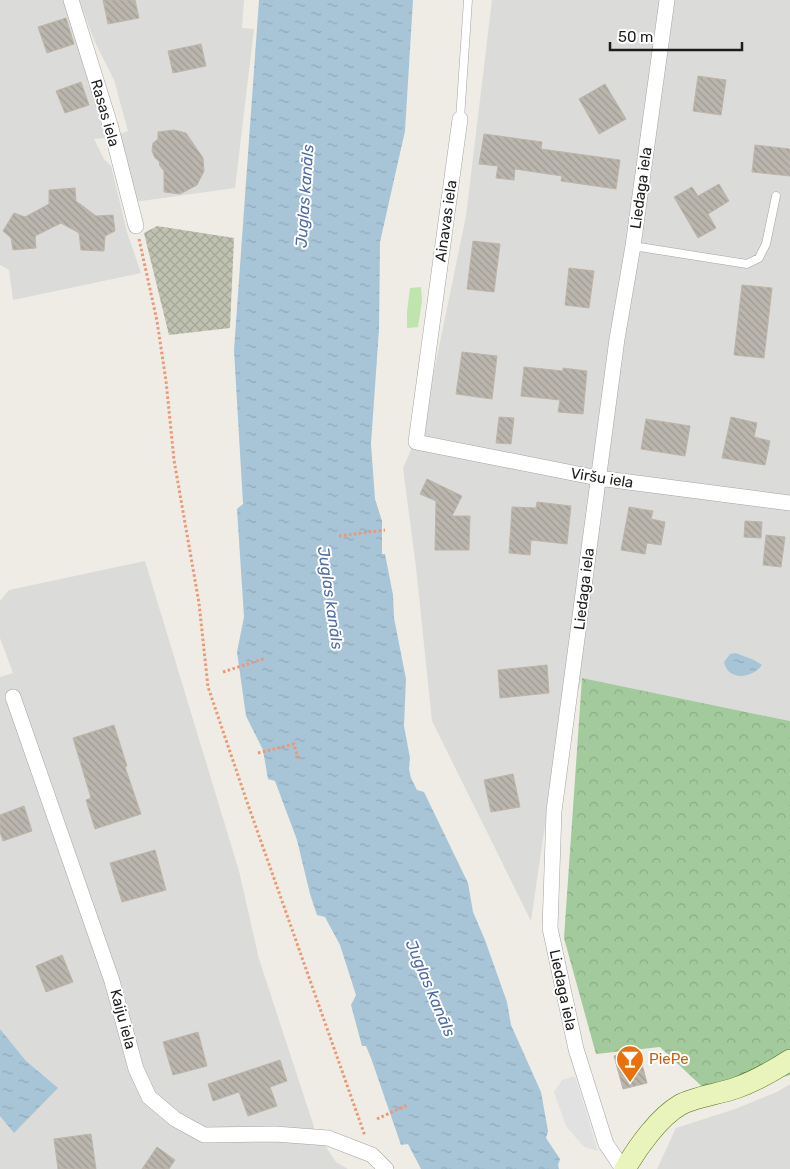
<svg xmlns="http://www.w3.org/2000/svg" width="790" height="1169" font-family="Rubik,sans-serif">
	<defs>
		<pattern id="construction-cross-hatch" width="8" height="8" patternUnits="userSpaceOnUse" patternTransform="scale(1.25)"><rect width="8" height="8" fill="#bfc2b0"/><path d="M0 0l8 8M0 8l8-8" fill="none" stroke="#a4a697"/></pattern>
		<pattern id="forest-crowns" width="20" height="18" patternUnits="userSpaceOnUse" patternTransform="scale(1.25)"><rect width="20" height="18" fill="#a2ca9c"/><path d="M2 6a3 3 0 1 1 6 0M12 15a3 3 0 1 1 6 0" fill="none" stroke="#8bad86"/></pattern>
		<pattern id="water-ripples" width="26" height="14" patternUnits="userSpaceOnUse" patternTransform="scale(1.25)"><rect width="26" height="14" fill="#a8c5d8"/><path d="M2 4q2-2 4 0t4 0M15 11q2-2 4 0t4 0" fill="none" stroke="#90a9b9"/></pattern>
		<pattern id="building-back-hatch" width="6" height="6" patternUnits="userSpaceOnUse" patternTransform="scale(1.25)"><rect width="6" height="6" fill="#bab5ad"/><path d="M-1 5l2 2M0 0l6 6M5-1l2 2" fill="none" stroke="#9f9b94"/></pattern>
	</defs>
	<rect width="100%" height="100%" fill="#eeece4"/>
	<!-- residential -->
	<path fill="#dbdbda" d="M0 0H64L105 138 94 139 104 159 111 166 127 232 141 273 13 300 9 270 0 265Z
		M79 0H244L242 28 254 29 235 188 134 202 120 134 128 131 114 80 94 40Z
		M492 0H790V721L582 678 552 777 531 921 432 721 416 567 403 468 424 420 466 216Z
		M145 561 239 871 259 959 315 1130 336 1162 348 1169H0V677L13 673 0 638V601L9 590Z
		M790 1084V1169H657L676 1128 735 1109 777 1092Z"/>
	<!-- construction -->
	<path fill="url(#construction-cross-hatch)" d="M157 226 234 238 230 328 169 335 144 233Z"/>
	<!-- grass -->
	<path fill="#bfe4ae" d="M421 287 422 301 418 327 407 328V312L410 288Z"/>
	<!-- forest -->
	<path fill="url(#forest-crowns)" d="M582 678 790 721V1075L712 1096 660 1047 596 1054 564 938Z"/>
	<!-- parking -->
	<path fill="#e1e1e1" d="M575 1076 598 1151 584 1147 566 1126 554 1092 562 1080Z"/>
	<!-- water -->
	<path fill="url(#water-ripples)" d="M259 0H413L405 131 380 242 379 329 371 444 375 499 382 521V554H385L393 595 394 618 406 679 404 726 410 758 409 769 411 778 417 790 424 792 468 883 473 912 485 940 507 1002 511 1025 541 1092 548 1131 546 1138 560 1159 558 1165 559 1169H421L408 1144 401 1145 371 1058 366 1046H362L351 1005 356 995 340 945 325 917 317 915 310 894 297 840 275 781 268 779 263 750 246 716 237 652 244 617 237 509 243 504 234 350Z
		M736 653 754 660 762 665C753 678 728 682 724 662L730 654Z
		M0 1029 26 1061 58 1088 14 1133 0 1116Z"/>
	<!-- building -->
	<path fill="url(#building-back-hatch)" stroke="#beb5a8" d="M103 0H135L139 18 108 24Z
		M66 18 74 44 47 53 38 27Z
		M201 44 206 66 173 73 168 51Z
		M698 76 726 80 721 115 693 111Z
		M81 82 89 105 65 113 56 91Z
		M605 84 626 119 599 134 579 99Z
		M174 130 186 133 203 158 204 171 197 185 180 194 164 192V171L160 166 159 161 155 158 152 151 153 143 158 139V132Z
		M484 134 542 142 541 149 620 160 616 189 561 181 562 176 515 169 514 180 496 178 498 166 479 164Z
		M755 145 790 149V176L752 172Z
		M719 184 729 201 708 214 716 228 698 238 674 197 692 187 698 196Z
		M75 188 76 201 96 216 113 215 115 231 105 236 104 251 81 250 79 233 61 223 35 236 36 248 13 250 11 238 3 231 14 213 25 217 49 204V190Z
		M473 241 500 244 494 292 467 289Z
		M569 268 594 271 589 308 565 305Z
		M742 285 772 288 764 358 734 355Z
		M462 352 497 356 492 399 456 394Z
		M524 367 563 371V368L587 371 583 414 558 412 560 400 521 396Z
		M499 417 514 418 511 444 496 443Z
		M731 417 757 423 754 437 770 441 765 465 722 458Z
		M646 419 690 426 685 456 641 449Z
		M427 479 462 496 452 516H470L469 550H435L436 501 420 494Z
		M537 502 571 506 567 544 531 540 530 555 509 553 512 507 536 508Z
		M629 507 653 511 651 519 665 522 661 545 647 543 645 554 621 550Z
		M745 521 762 522 761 538 744 537Z
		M766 535 785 537 781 567 763 565Z
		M547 665 549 693 500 698 498 670Z
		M114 725 127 766 125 767 141 814 95 829 86 800 91 798 73 738Z
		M513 774 520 807 491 812 484 780Z
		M24 806 32 831 3 841 0 832V815Z
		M155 850 166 890 122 902 110 863Z
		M62 955 73 982 46 992 36 966Z
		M198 1032 207 1066 173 1075 163 1042Z
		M638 1049 647 1083 623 1089 614 1056Z
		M280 1060 287 1081 270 1087 277 1106 248 1116 239 1092 213 1101 208 1084Z
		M91 1134 96 1169H58L54 1139Z
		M157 1147 175 1160 169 1169H142Z"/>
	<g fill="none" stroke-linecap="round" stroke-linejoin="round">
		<!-- lane casing -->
		<g stroke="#a4a4a4" stroke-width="9">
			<path id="lane" d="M460 119 468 0
				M633 246 747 264 759 258 766 244 776 196"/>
		</g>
		<!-- street casing -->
		<g stroke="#a4a4a4" stroke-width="16">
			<path id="street" d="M71 0 111 128 136 226
				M460 119 416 442 598 478 790 503
				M13 697 112 981 136 1069 149 1097 175 1119 204 1135 275 1134 328 1138 372 1155 386 1169
				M623 1169 606 1144 576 1049 550 928 554 811 617 339 633 246 667 0"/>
		</g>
		<!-- secondary casing -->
		<g stroke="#526c0d" stroke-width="22">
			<path id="secondary" d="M625 1169C637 1148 659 1117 680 1105 694 1097 719 1094 736 1088 755 1081 773 1071 790 1060"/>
		</g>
		<!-- path -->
		<path stroke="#ef9674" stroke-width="3" stroke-dasharray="2.5 2.5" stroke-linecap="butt" d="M139 239 157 321 166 381 174 460 199 603 208 687 246 799 365 1136
			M339 536 385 530
			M223 672 266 658
			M258 753 294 744 299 761
			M377 1119 407 1105"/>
		<!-- lane -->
		<use href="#lane" stroke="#fff" stroke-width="8"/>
		<!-- street -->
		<use href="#street" stroke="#fff" stroke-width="15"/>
		<!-- secondary -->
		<use href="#secondary" stroke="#e8f4bc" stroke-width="21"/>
	</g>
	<!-- icons -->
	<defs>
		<g id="bar-pin" transform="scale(1.4375)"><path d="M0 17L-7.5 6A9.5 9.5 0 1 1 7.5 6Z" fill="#e8710a" stroke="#fff"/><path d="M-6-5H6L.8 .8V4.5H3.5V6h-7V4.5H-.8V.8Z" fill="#fff"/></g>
	</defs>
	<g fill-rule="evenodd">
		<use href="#bar-pin" x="630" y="1059"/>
	</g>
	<g text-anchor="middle" stroke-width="4" stroke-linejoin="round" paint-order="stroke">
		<!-- street labels -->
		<g font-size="15" fill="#1d1d1d" stroke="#fff">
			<text transform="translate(105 113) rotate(74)" y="5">Rasas iela</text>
			<text transform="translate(641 188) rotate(-82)" y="5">Liedaga iela</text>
			<text transform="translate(446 221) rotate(-82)" y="5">Ainavas iela</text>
			<text transform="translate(602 478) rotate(9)" y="5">Viršu iela</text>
			<text transform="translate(584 589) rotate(-83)" y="5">Liedaga iela</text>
			<text transform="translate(563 990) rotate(78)" y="5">Liedaga iela</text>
			<text transform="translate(123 1019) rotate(75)" y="5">Kaiju iela</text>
		</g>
		<!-- food labels -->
		<g font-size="15" fill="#c56008" stroke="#fff" text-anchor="start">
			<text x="649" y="1064">PiePe</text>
		</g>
		<!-- water labels -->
		<g font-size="16" font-style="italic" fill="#516da6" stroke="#fff">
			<text transform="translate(304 196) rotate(-86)" y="6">Juglas kanāls</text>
			<text transform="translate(331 598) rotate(82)" y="6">Juglas kanāls</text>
			<text transform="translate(431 988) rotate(67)" y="6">Juglas kanāls</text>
		</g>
	</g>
	<!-- scale -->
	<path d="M610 42v8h132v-8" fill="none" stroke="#1d1d1d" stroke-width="2.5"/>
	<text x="618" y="42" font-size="15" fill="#1d1d1d" stroke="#ffffff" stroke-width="4" paint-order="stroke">50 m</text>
</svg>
